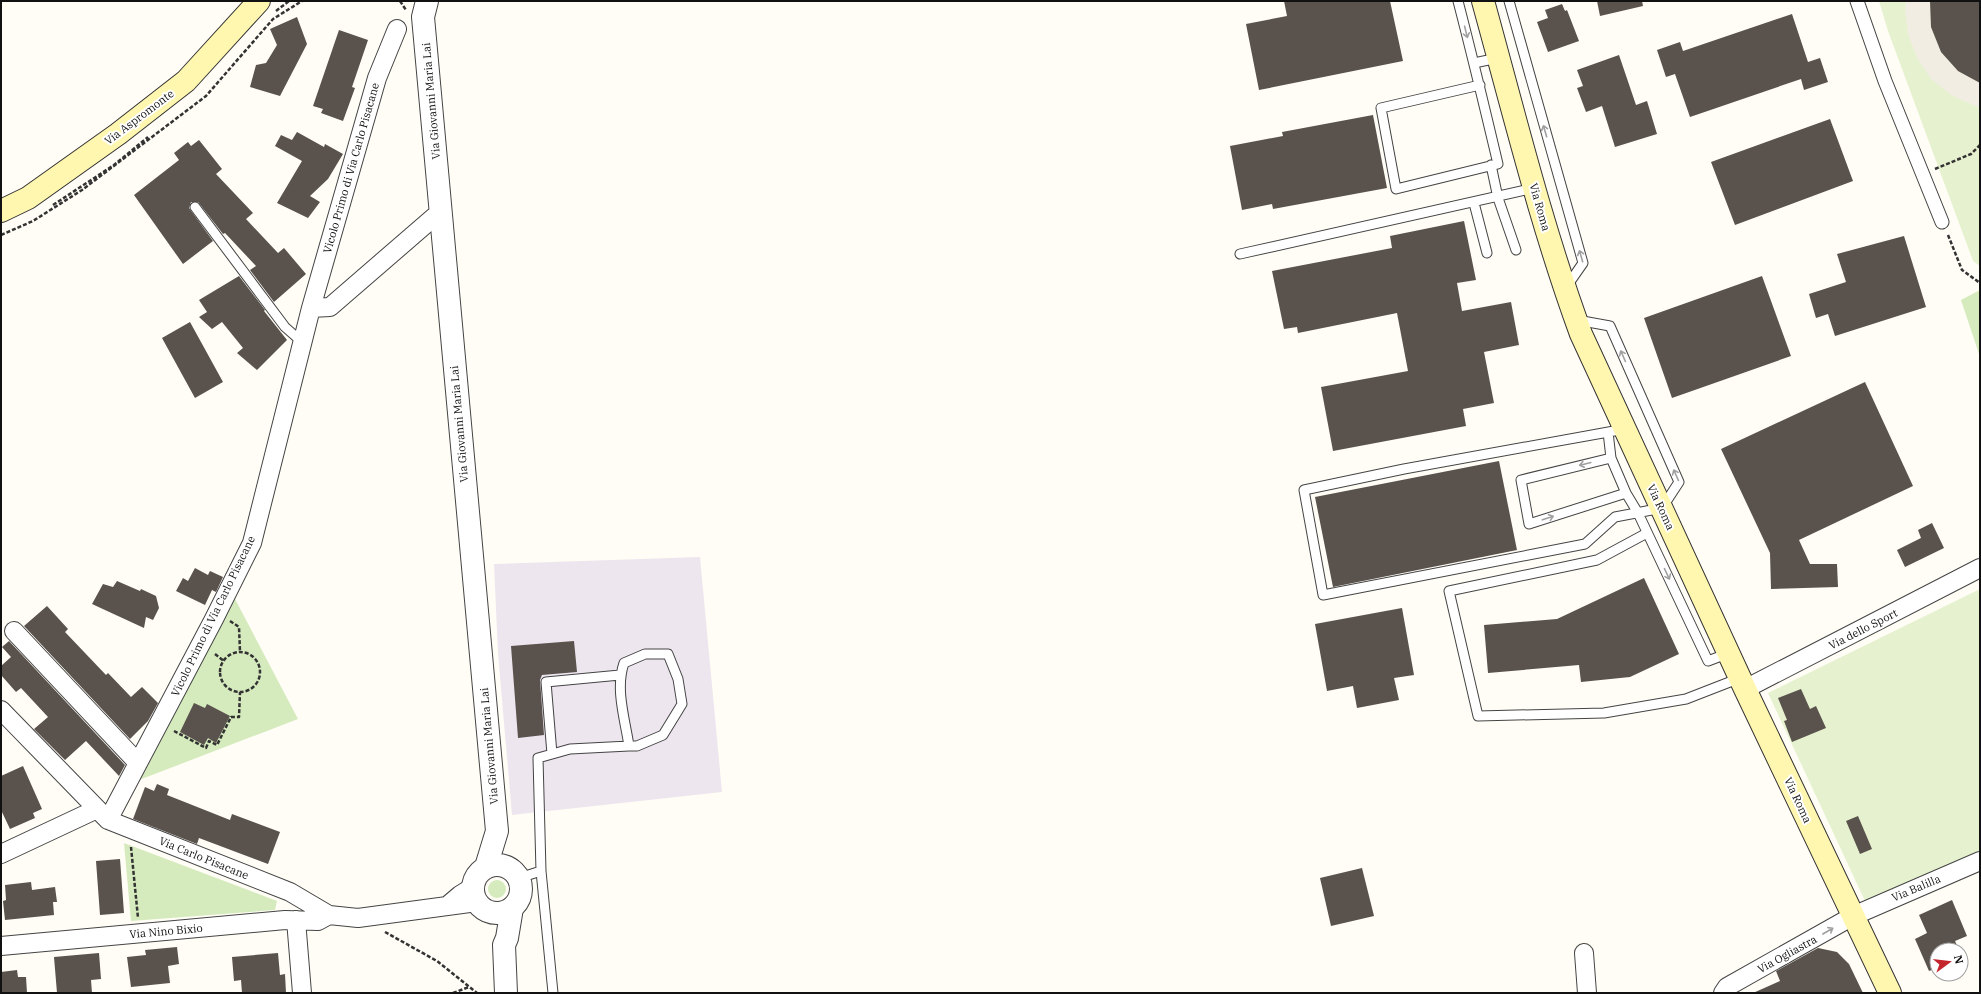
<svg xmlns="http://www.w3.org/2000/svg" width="1981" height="994" font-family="'IBM Plex Serif',serif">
	<rect width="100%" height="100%" fill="#fffdf5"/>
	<!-- industrial -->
	<path fill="#eee6ef" d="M700 557 722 792 512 815 498 654 494 564Z"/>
	<!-- green -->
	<path fill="#d5ebbd" d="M1980 290V357L1961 300Z
		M234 597 298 719 139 780Z
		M124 843 277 901 275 910 131 921Z
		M488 889a9 9 0 1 1 18 0a9 9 0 1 1-18 0Z"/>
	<!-- pitch -->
	<path fill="#e6f2cf" d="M1879 1H1980V266L1973 261 1888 31Z
		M1980 589V852L1865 901 1768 693Z"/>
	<!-- plaza -->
	<path fill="#f1ede2" d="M1906 1H1930L1931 27 1941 52 1958 71 1980 83V108L1951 95 1931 79 1917 58 1908 34 1905 9Z"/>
	<!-- building -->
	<path fill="#5a524d" d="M1284 1H1390L1403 61 1259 90 1246 24 1287 16Z
		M1597 1H1642L1643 6 1600 16Z
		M1930 1H1980V83L1958 71 1941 52 1931 27Z
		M1562 4 1565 11 1567 10 1579 41 1548 52 1537 22 1548 18 1545 10Z
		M1792 14 1808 62 1820 58 1828 82 1804 90 1801 79 1690 117 1675 74 1666 77 1657 50 1680 42 1683 51Z
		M297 17 307 44 280 96 250 87 256 65 266 63 277 45 270 29Z
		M339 30 368 40 352 87 355 88 343 121 321 113 323 109 313 106Z
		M1619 55 1636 105 1647 101 1657 134 1615 147 1602 106 1586 112 1577 88 1583 86 1577 70Z
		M1373 115 1387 188 1273 209 1272 204 1242 210 1230 146 1283 136 1282 132Z
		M1830 119 1853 181 1735 225 1711 162Z
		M297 132 324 147 325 144 343 154 328 179 310 196 320 202 308 218 277 203 302 161 275 146 281 135 292 140Z
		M199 140 222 169 216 174 253 213 246 219 278 253 284 248 306 274 274 302 250 270 256 266 225 233 223 234 198 202H191L189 208 213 241 183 264 134 195 179 160 174 153 188 142 191 146Z
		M1464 221 1476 280 1457 283 1462 311 1511 302 1519 345 1484 352 1494 403 1463 409 1466 426 1333 451 1321 387 1408 371 1397 313 1298 333 1297 327 1284 329 1272 271 1392 248 1390 236Z
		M1904 236 1926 307 1835 336 1828 314 1816 318 1809 294 1846 282 1837 254Z
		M239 276 265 310 264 311 287 340 257 370 237 353 243 348 222 322 212 329 199 317 207 312 199 300Z
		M1762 276 1791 356 1672 398 1644 318Z
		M190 322 223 382 195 398 162 338Z
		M1865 382 1913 486 1799 540 1810 564H1837L1838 587 1771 589 1770 553 1721 449Z
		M1499 461 1517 550 1333 587 1315 497Z
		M1932 523 1944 548 1905 567 1897 550 1921 538 1918 530Z
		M195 568 208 575 210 571 223 577 216 592 212 590 205 605 176 591 183 578 188 581Z
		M1644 578 1679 654 1630 677 1581 682 1579 665 1488 673 1484 625 1557 619Z
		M117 581 140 591 141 589 156 596 159 608 153 620 146 617 144 628 92 604 103 584 113 587Z
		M47 606 68 629 65 632 106 675 108 673 131 697 142 687 158 703 148 721 130 739 24 626Z
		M1402 608 1414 675 1394 678 1399 700 1357 708 1353 686 1327 691 1315 624Z
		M9 641 125 765 119 776 86 741 65 760 34 729 48 717 21 688 16 692 1 675V666L11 657 2 647Z
		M574 641 577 672 542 675 540 680 544 735 518 738 511 646Z
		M1801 689 1810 709 1816 706 1826 728 1792 742 1784 721 1787 720 1778 698Z
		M194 703 205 708 207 704 230 716 216 743 208 738 204 745 180 732Z
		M23 766 42 809 33 813 35 818 10 829 1 810V776Z
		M157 784 169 789 167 795 230 820 232 814 280 832 268 864 199 838 197 844 133 819 145 787 154 791Z
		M1858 816 1872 849 1860 854 1846 821Z
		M120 859 124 913 100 915 96 861Z
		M1362 868 1374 916 1331 926 1320 878Z
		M31 882 32 890 55 887 57 902H53L54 915 5 920 3 901 6 900 5 885Z
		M1952 900 1967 936 1955 941 1959 950H1937V968L1929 971 1915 939 1927 933 1919 915Z
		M177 947 179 964 168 966 170 983 131 987 127 957 146 955 145 950Z
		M1818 948 1837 952 1849 964 1863 993H1753L1780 981 1776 971Z
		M99 953 101 979 91 980 92 993H57L54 957Z
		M278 953 280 975 285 974 286 993H242L241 980 234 981 232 957Z
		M17 970 18 977H26L27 993H1V972Z"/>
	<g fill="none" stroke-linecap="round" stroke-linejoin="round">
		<!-- service casing -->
		<g stroke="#444" stroke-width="11">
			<path id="service" d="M1458 1C1472 55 1485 109 1498 164L1396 189 1381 108 1480 85
				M1509 1 1583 263 1567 286
				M1474 63 1498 58
				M1491 165 1498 198 1516 250
				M1474 203 1487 253
				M195 207 285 327 302 342
				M1240 254 1534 188
				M1577 320 1610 326 1679 482 1662 508 1615 517 1585 544 1323 595 1304 490 1404 469 1625 429
				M1608 432 1611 458 1521 480 1529 524 1626 493 1638 513 1708 661 1729 653
				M1611 458 1626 493
				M1647 533 1597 560 1449 591 1478 716 1604 713 1686 699 1740 678
				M552 754 546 682 620 675
				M541 871 553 993
				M519 878 541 871 538 758 570 749 629 746H637L663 735 682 704 678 679 668 654H645L624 663C615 689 625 719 629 746"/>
		</g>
		<!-- pedestrian casing -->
		<g stroke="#444" stroke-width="15">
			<path id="pedestrian" d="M1857 1 1885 81 1942 222"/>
		</g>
		<!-- minor casing -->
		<g stroke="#444" stroke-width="20">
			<path id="minor" d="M311 308 377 78 397 29
				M14 631 138 763
				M1745 689 1980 568
				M1 710 108 820 290 892 329 915 358 918 477 902
				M108 820 214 619 252 543 311 308 330 307 434 217H440
				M1 854 97 809
				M447 906 460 895 473 887
				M296 920 302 993
				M1 946 285 920 318 921 329 915
				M1584 953 1587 993
				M1723 993 1727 987 1853 916 1980 861"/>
		</g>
		<!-- tertiary casing -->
		<g stroke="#444" stroke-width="24">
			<path id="tertiary" d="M427 1 423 17 497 831 486 867
				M473 889a24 24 0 1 1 48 0a24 24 0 1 1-48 0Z
				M506 993 504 945 507 938 512 908"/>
		</g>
		<!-- secondary casing -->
		<g stroke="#333" stroke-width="24">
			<path id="secondary" d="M1483 1C1514 113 1541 225 1581 334L1745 689 1890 993
				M1 211 28 198 118 134 186 81 259 1"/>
		</g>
		<!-- path -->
		<path stroke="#333" stroke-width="2.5" stroke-dasharray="4 2" stroke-linecap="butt" d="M400 1 406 10
			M276 11 289 1
			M1935 169 1971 154 1980 145
			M53 205 114 165 148 137
			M1 235 33 221 82 190 206 96 273 19 302 1
			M1948 235 1962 270 1980 283
			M230 621 239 627 240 652
			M220 672a20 20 0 1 1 40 0a20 20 0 1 1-40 0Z
			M215 654 224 661
			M174 731 206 748 209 741 217 745 231 717H239L240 692
			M131 847 138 918
			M385 932 437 961 477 993
			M453 993 469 987"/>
		<!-- service -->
		<use href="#service" stroke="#fff" stroke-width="9"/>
		<!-- pedestrian -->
		<use href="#pedestrian" stroke="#fff" stroke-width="13"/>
		<!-- minor -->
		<use href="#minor" stroke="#fff" stroke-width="18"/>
		<!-- tertiary -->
		<use href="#tertiary" stroke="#fff" stroke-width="22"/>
		<!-- secondary -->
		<use href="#secondary" stroke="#fff6b0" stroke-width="22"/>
	</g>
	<!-- one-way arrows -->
	<defs><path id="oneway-shaft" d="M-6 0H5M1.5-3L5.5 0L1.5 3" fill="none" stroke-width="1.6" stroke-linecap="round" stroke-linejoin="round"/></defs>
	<g stroke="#a0a0a0">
		<use href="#oneway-shaft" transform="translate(1466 32) rotate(76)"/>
		<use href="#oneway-shaft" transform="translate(1545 131) rotate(-106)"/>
		<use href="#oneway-shaft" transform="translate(1581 256) rotate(-106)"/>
		<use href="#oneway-shaft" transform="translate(1623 356) rotate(-114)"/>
		<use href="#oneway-shaft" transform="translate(1585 464) rotate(166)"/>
		<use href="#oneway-shaft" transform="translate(1676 475) rotate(-114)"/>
		<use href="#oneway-shaft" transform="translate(1548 518) rotate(-18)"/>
		<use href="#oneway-shaft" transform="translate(1667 574) rotate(65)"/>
		<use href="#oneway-shaft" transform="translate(1828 931) rotate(-30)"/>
	</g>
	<g text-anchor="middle" stroke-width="4" stroke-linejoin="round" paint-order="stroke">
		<!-- street labels -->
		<g font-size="11" fill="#111" stroke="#fff">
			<text transform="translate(431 101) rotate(-95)" y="4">Via Giovanni Maria Lai</text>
			<text transform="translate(139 117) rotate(-37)" y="4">Via Aspromonte</text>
			<text transform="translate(351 168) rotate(-74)" y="4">Vicolo Primo di Via Carlo Pisacane</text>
			<text transform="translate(1540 207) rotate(74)" y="4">Via Roma</text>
			<text transform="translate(459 424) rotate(-95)" y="4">Via Giovanni Maria Lai</text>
			<text transform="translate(1661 507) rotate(65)" y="4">Via Roma</text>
			<text transform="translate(213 616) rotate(-64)" y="4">Vicolo Primo di Via Carlo Pisacane</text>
			<text transform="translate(1863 629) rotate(-27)" y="4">Via dello Sport</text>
			<text transform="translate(489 746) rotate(-95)" y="4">Via Giovanni Maria Lai</text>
			<text transform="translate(1798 800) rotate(65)" y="4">Via Roma</text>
			<text transform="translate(204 858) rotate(22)" y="4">Via Carlo Pisacane</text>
			<text transform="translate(1916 888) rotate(-23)" y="4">Via Balilla</text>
			<text transform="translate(166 931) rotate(-5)" y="4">Via Nino Bixio</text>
			<text transform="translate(1787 954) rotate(-29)" y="4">Via Ogliastra</text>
		</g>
	</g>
	<!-- border -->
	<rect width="1981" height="994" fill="none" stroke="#111111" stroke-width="4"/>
	<!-- north arrow -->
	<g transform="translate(1949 962) rotate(75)"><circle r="19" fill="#ffffff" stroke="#a0a0a0"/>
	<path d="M0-3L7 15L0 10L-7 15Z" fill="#c4262e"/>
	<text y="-6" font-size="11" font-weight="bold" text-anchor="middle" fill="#111111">N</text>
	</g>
</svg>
